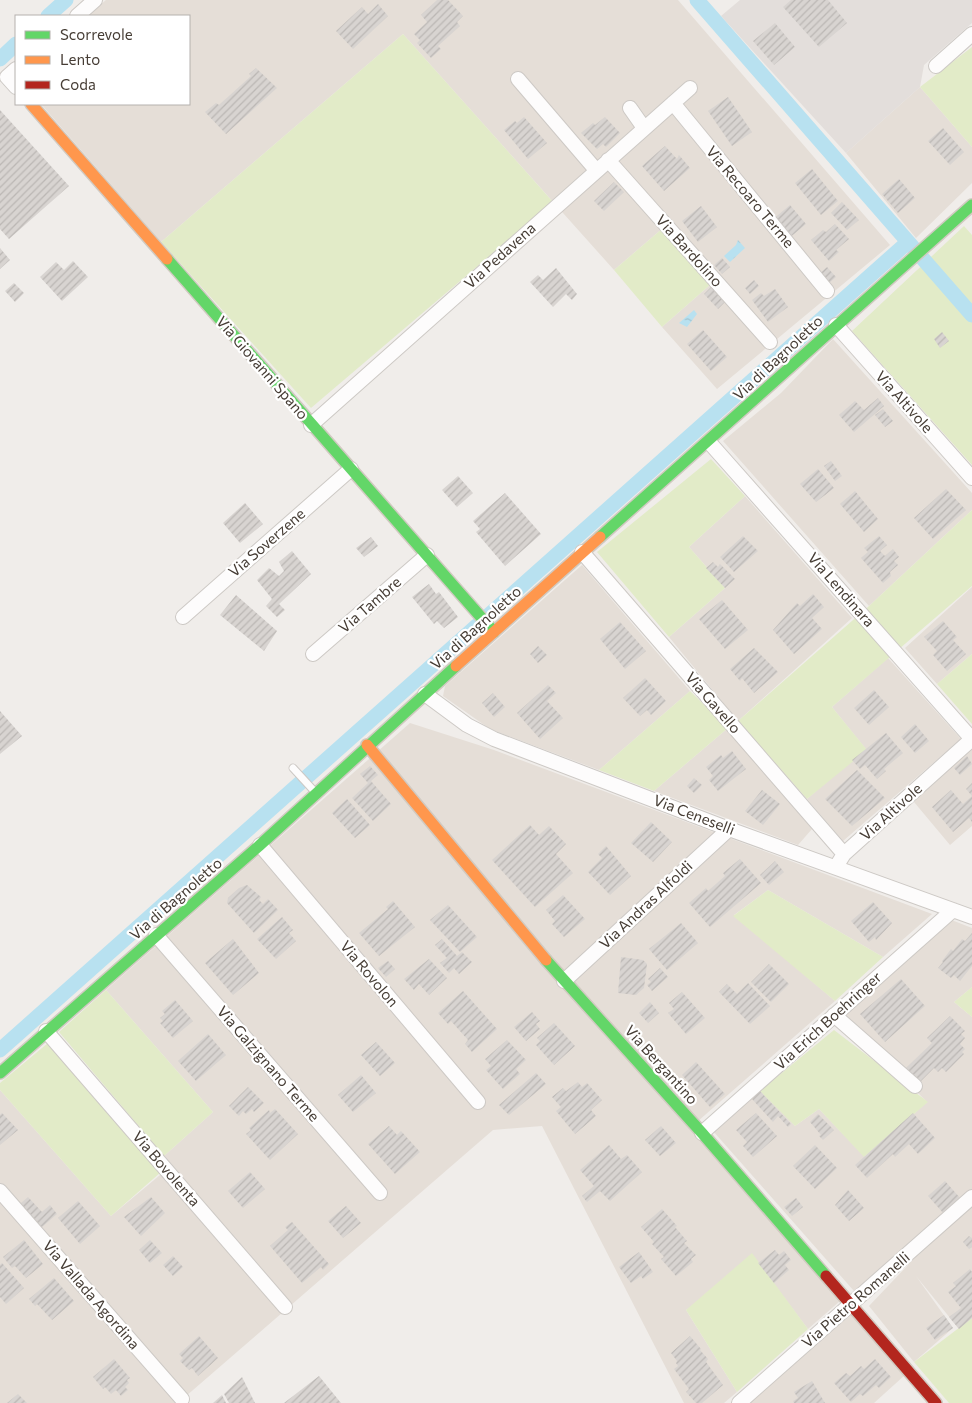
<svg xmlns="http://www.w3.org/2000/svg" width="972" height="1403" font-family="Commissioner,sans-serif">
	<defs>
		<pattern id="water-ripples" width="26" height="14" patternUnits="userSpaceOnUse" patternTransform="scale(1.25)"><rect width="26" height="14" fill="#b8e1f0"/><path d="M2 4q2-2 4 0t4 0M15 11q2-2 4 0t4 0" fill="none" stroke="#a0c2ce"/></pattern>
		<pattern id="building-hatch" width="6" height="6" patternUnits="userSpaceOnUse" patternTransform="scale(1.25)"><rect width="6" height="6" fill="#d8d4d1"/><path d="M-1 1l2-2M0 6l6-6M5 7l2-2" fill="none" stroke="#bbb7b4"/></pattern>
	</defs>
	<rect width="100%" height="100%" fill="#f0edea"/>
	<!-- residential -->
	<path fill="#e5ded7" d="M106 0H678L890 245 717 389 662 327 711 284 663 228 614 270 403 34 161 242 41 104H189V16H87Z
		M920 87 972 147V183L916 238 846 153Z
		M833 339 972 493V510L869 606 723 441 781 393Z
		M745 496 852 618 738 721 669 637 725 588 689 547Z
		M582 565 690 691 599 770 490 729 443 696 445 686Z
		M972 587V654L937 684 905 648Z
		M888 658 961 739 843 841 807 799 865 748 832 707Z
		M410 723 494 750 932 914 883 957 768 890 734 915 835 1001 689 1129 840 1301 808 1329 758 1263 686 1310 737 1392 724 1403H684L542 1126 493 1130 178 1403H0V1090L111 1216 172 1165 164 1156 213 1112 106 990Z
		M728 728 812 829 798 845 654 791Z
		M972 748V826L950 845 914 802Z
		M949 919 972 928V987L954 1002 972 1017V1318L959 1329 916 1276 953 1328 914 1362 869 1306 908 1265 898 1253 854 1291 713 1131 760 1087 795 1126 819 1109 866 1158 927 1102 843 1018Z
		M852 1310 905 1375 874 1403H750Z"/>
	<!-- industrial -->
	<path fill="#e3dedb" d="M740 0H972V23L924 65 920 87 846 153 721 16Z"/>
	<!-- grass -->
	<path fill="#e2ebc8" d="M403 34 553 202 311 408 161 242Z
		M972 47V147L920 87Z
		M964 226 972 235V465L852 331Z
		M663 228 711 284 662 327 614 270Z
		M711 459 745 496 689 547 725 588 669 637 597 552Z
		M972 510V586L832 707 867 750 807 799 738 721 869 606Z
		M972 654V724L937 684Z
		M690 691 728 728 654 791 599 770Z
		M768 890 883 957 835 1001 733 916Z
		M972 987V1017L954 1002Z
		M106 990 213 1112 164 1156 59 1032Z
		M834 1030 928 1102 864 1157 819 1109 795 1126 760 1091Z
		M48 1043 161 1172 111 1216 0 1090V1083Z
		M752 1253 808 1329 737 1392 686 1310Z
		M972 1318V1403H949L914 1362Z"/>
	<!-- water -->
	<path fill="url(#water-ripples)" d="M738 240 745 248 730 262 724 256 736 245Z
		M694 310 697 314 687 327 679 323Z"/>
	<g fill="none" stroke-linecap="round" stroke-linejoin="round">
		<!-- canal -->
		<path stroke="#b8e1f0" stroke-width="15" d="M697 0 972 315
			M48 16 66 0
			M0 59 16 44
			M0 1050 908 242"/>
	</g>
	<!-- building -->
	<path fill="url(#building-hatch)" d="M437 0H448L463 16 457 22 460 26 438 46 441 49 431 58 417 43 420 40 414 34 427 22 421 15Z
		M791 0H828L847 23 819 47 783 7Z
		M378 4 388 16 353 49 336 31 362 7 368 14Z
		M775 23 795 47 774 65 753 41Z
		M256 68 277 88 226 134 205 112 216 103 219 105 251 76 249 74Z
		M728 97 752 132 732 146 708 111Z
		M0 110 69 186 9 239 0 229Z
		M524 117 547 143 528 159 504 130 515 121 517 123Z
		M605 117 620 133 606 147 603 144 597 149 581 133 593 123 595 125Z
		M943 128 964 152 950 165 928 141Z
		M665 146 677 159 679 155 690 168 664 191 642 166Z
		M812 169 838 201 821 215 795 183Z
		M899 179 915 198 898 213 882 194Z
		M614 182 624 192 604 211 594 201Z
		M842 202 859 220 847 230 831 213Z
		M790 205 806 224 788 239 772 220Z
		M701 206 717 227 698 242 682 221Z
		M835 224 849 239 836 250 839 252 829 261 811 240 823 230 826 232Z
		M0 248 10 260 0 269Z
		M722 258 730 267 722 274 714 265Z
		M73 261 88 277 62 301 40 277 56 262 64 270Z
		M827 267 836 277 828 284 819 274Z
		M556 268 577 294 572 300 566 294 553 307 530 282 538 275 543 280Z
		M754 280 759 286 750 294 745 288Z
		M14 283 24 293 15 302 5 291Z
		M711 287 725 302 718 309 704 294Z
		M775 289 788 307 768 322 752 300 761 293 764 296Z
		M703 330 727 357 711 371 687 344Z
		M942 332 949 341 940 348 934 339Z
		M878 398 884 406 854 432 839 415 855 401 864 410Z
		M883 409 893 421 885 427 875 415Z
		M831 461 842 476 835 481 824 466Z
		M818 469 834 488 816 502 800 484Z
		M458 476 473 493 457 507 442 490Z
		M946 489 966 510 933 539 914 518Z
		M855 491 878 519 864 532 840 504Z
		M505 493 541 534 505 566 476 532 480 529 473 521Z
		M245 503 263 524 240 543 223 523Z
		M743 536 758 551 734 572 720 557Z
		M879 536 887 545 880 551 885 556 893 549 899 557 894 561 898 565 890 572 891 576 883 583 861 558 868 552 864 548Z
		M371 537 378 546 364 557 356 548Z
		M292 551 311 574 279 604 285 610 277 617 266 606 272 599 257 580 269 568 279 576 284 571 279 562Z
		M713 562 718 567 720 564 735 579 725 588 706 568Z
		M429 584 436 594 439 592 458 617 444 628 437 621 434 624 412 597Z
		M813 594 824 607 812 618 822 629 794 654 773 630 797 603 800 606Z
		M236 595 277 631 264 651 220 615Z
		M722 600 748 630 725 649 699 619Z
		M943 621 957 637 953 640 966 654 947 671 933 655 937 651 924 637Z
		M620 622 646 651 625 669 600 639Z
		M538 646 547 655 538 663 530 654Z
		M754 648 778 672 754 693 742 678 740 681 730 669Z
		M645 678 666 701 651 715 647 710 640 716 623 698Z
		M548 685 556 693 547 701 563 718 540 739 517 713Z
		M874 690 889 707 869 725 854 708Z
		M493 693 505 707 494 717 482 703Z
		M0 711 22 736 0 754Z
		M915 724 929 741 915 753 901 737Z
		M886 733 903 753 884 769 886 771 877 779 865 765 860 769 852 760Z
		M732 751 746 769 718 791 709 780 713 776 706 767 721 755 723 758Z
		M967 756 972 764 960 775 954 768Z
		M370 766 378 775 371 781 391 804 373 821 352 798 368 783 360 774Z
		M857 770 885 798 852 826 825 799Z
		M694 778 702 785 694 793 687 786Z
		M972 783V796L966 789Z
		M762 790 780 804 763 825 745 811Z
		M951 790 963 804 972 796V822L969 818 953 832 932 807Z
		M347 799 370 825 355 838 332 813Z
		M651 822 672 842 653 862 631 843Z
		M530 825 539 835 549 826 566 844 556 854 573 873 535 907 492 860Z
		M606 846 631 876 610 895 588 872 602 858 598 854Z
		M740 859 761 883 710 927 689 903 706 888 708 891 725 876 723 873Z
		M775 861 784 872 769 885 760 875Z
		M247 885 261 897 259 900 263 904 268 899 278 910 254 933 227 903 228 898 239 888Z
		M563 895 585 919 564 937 552 924 555 921 546 910Z
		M393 901 415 927 379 956 359 933 388 909 386 907Z
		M873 902 892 923 876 940 875 937 869 942 851 921Z
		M448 905 477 937 460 952 430 920Z
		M282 917 293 930 289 933 296 941 276 959 257 939Z
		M681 923 698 943 667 970 649 949Z
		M972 933V966L960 981 954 975 951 978 938 968 943 962 942 961 951 949 953 951 962 939 965 941Z
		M233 939 259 973 233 995 205 963Z
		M442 939 457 956 462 952 472 962 459 974 454 968 449 973 440 963 447 958 435 945Z
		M621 957 643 960 647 964 644 988 636 995 618 993Z
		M429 959 447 978 429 995 419 984 414 990 404 979Z
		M388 961 395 969 386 977 378 968Z
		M769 964 789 984 771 1002 751 982Z
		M660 968 668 977 652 991 647 985 651 982 648 979Z
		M901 979 925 1006 885 1042 860 1014Z
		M748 983 770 1006 750 1024 719 992 727 984 737 994Z
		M463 991 497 1029 472 1052 465 1044 468 1040 451 1021 448 1024 438 1013Z
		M682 992 705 1018 686 1034 668 1013 674 1009 669 1003Z
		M175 1000 193 1021 173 1038 160 1023 163 1021 160 1018 165 1014 162 1011Z
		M650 1002 659 1013 648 1023 639 1013Z
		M532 1012 540 1021 536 1024 540 1029 526 1041 514 1027Z
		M950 1016 965 1031 961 1034 965 1038 960 1044 965 1049 962 1052 964 1054 946 1072 942 1068 938 1072 934 1068 920 1082 906 1068 932 1043 927 1038Z
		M554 1023 575 1046 554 1065 536 1045 540 1041 537 1038Z
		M208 1034 226 1055 196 1081 178 1061Z
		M507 1040 526 1060 516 1069 520 1074 503 1089 486 1070 491 1066 485 1059Z
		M376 1042 395 1063 380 1076 361 1055Z
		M696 1062 725 1094 710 1107 682 1075Z
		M536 1073 546 1084 509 1115 499 1105Z
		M361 1075 376 1093 353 1112 338 1095Z
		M578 1082 582 1087 587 1083 602 1100 591 1110 596 1116 575 1134 556 1111 561 1107 552 1097 563 1088 566 1091Z
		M248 1087 264 1103 254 1112 252 1109 246 1114 243 1111 239 1116 229 1106Z
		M760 1091 791 1124 788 1127 778 1116 773 1122 752 1099Z
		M275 1109 298 1134 270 1160 246 1134 251 1130 249 1128 269 1110 270 1113Z
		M2 1113 18 1130 0 1145V1115Z
		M756 1113 777 1136 753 1157 743 1146 747 1142 736 1130Z
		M913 1113 935 1138 918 1154 909 1144 895 1157 893 1154 867 1178 855 1165Z
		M818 1114 834 1130 823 1140 819 1136 821 1135 810 1122Z
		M389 1126 397 1135 401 1131 420 1152 395 1174 368 1144Z
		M661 1126 676 1143 660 1156 645 1140Z
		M609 1145 621 1159 627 1155 642 1172 610 1201 600 1191 587 1202 582 1196 594 1186 580 1170Z
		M815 1145 837 1168 815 1189 793 1166Z
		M250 1172 265 1189 243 1208 228 1191Z
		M945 1181 961 1199 944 1214 928 1196Z
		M848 1190 864 1208 849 1221 835 1205Z
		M28 1197 42 1212 50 1205 57 1214 41 1228 20 1204Z
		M151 1197 165 1213 141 1236 124 1217Z
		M796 1198 803 1207 792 1216 784 1207Z
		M78 1201 100 1226 80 1244 58 1218Z
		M346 1206 361 1223 343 1238 328 1221Z
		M662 1209 677 1226 675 1227 687 1241 684 1243 696 1255 691 1259 693 1262 676 1276 661 1259 664 1257 652 1244 654 1242 641 1227Z
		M292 1222 329 1264 323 1270 321 1267 302 1283 270 1246 288 1230 285 1227Z
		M969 1236 972 1238V1247L969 1249 963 1242Z
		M24 1240 43 1264 26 1278 15 1266 12 1268 3 1257Z
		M150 1240 162 1253 150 1263 139 1250Z
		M775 1250 779 1255 784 1251 791 1260 785 1265 789 1270 774 1283 758 1263Z
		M639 1252 653 1272 643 1279 641 1276 631 1283 619 1267Z
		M173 1256 183 1267 173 1276 163 1265Z
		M2 1263 24 1288 6 1304 0 1297V1265Z
		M970 1269 972 1272V1318L959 1329 949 1317 961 1308 948 1292 956 1286 953 1283Z
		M54 1278 74 1301 52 1320 37 1304 35 1306 29 1299Z
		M944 1315 953 1328 935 1340 926 1328Z
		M199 1336 218 1358 198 1376 192 1368 189 1370 180 1361 183 1358 179 1354Z
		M690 1336 701 1349 700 1350 708 1359 706 1362 723 1385 702 1403H696L686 1392 689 1389 674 1369 678 1366 676 1363 677 1361 671 1353Z
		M114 1359 130 1378 127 1380 129 1383 125 1387 128 1390 121 1396 116 1390 111 1394 105 1387 103 1389 93 1377Z
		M875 1359 891 1377 879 1388 876 1385 863 1396 860 1394 851 1402 834 1383 846 1373 850 1376 861 1366 864 1369Z
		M319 1376 341 1403H284Z
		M242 1377 255 1403H229L224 1394Z
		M812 1381 825 1403H794L793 1401 798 1398 794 1392Z
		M18 1394 27 1403H7Z
		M222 1395 226 1403H213Z"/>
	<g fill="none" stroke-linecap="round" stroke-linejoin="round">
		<!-- lane casing -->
		<g stroke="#cdc9c5" stroke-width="9">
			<path id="lane" d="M293 768 316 793"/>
		</g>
		<!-- street casing -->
		<g stroke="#cdc9c5" stroke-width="16">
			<path id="street" d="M77 16 95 0
				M936 66 972 34
				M16 69 7 77 16 87
				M518 79 596 170
				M673 103 827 291
				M630 108 644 128
				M608 160 770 342
				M836 325 972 478
				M311 425 690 88
				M709 442 972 739
				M582 552 844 854
				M183 617 351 469
				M313 654 427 555
				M425 694 467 725 494 739 729 829 972 917
				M260 845 478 1102
				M839 862 844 854 972 739
				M156 935 380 1193
				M564 981 729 829
				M834 1015 915 1086
				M46 1031 285 1307
				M702 1133 953 910
				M0 1191 182 1399
				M739 1403 972 1197"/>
		</g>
		<!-- fast casing -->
		<g stroke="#d1cac1" stroke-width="14">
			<path id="fast" d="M167 259 494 632
				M600 537 972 205
				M546 960 702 1133 826 1276
				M0 1073 260 845 456 666"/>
		</g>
		<!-- slow casing -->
		<g stroke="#d1cac1" stroke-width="14">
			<path id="slow" d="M31 104 167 259
				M456 666 600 537
				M367 745 546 960"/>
		</g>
		<!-- jam casing -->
		<g stroke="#d1cac1" stroke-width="14">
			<path id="jam" d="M826 1276 936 1403"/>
		</g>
		<!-- lane -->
		<use href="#lane" stroke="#fdfcfc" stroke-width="7"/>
		<!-- street -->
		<use href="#street" stroke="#fdfcfc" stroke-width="14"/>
		<!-- fast -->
		<use href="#fast" stroke="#63d668" stroke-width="11"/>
		<!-- slow -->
		<use href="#slow" stroke="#ff974d" stroke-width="11"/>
		<!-- jam -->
		<use href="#jam" stroke="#b3261e" stroke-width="11"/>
	</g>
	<g text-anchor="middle" stroke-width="4.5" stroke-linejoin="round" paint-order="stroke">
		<!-- street labels -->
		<g font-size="15" fill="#463d35" stroke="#fff">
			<text transform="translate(750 197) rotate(50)" y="5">Via Recoaro Terme</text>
			<text transform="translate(689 251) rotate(48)" y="5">Via Bardolino</text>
			<text transform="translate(500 256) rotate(-42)" y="5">Via Pedavena</text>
			<text transform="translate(778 358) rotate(-43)" y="5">Via di Bagnoletto</text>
			<text transform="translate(262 368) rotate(49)" y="5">Via Giovanni Spano</text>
			<text transform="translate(904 402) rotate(48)" y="5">Via Altivole</text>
			<text transform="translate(267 543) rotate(-41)" y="5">Via Soverzene</text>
			<text transform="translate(841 590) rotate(49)" y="5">Via Lendinara</text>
			<text transform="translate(370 605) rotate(-41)" y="5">Via Tambre</text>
			<text transform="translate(476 628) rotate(-42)" y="5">Via di Bagnoletto</text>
			<text transform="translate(713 703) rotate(49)" y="5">Via Gavello</text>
			<text transform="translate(891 812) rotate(-42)" y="5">Via Altivole</text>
			<text transform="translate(694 815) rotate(21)" y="5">Via Ceneselli</text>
			<text transform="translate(176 899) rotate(-41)" y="5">Via di Bagnoletto</text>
			<text transform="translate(646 905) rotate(-43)" y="5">Via Andras Alfoldi</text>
			<text transform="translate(369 974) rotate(50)" y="5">Via Rovolon</text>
			<text transform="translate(828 1021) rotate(-42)" y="5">Via Erich Boehringer</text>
			<text transform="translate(268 1064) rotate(49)" y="5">Via Galzignano Terme</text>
			<text transform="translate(661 1065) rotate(48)" y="5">Via Bergantino</text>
			<text transform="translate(166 1169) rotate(49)" y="5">Via Bovolenta</text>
			<text transform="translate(91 1295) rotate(49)" y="5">Via Vallada Agordina</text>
			<text transform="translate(856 1300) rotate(-41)" y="5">Via Pietro Romanelli</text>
		</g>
	</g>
	<!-- legend -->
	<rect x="15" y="15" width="175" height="90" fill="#ffffff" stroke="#b5b1ae"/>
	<rect x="25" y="31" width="25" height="8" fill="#63d668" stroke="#b5b1ae"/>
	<text x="60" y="40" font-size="15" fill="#463d35">Scorrevole</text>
	<rect x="25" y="56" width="25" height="8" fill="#ff974d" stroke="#b5b1ae"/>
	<text x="60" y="65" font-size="15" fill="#463d35">Lento</text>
	<rect x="25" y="81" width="25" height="8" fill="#b3261e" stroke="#b5b1ae"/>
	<text x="60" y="90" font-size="15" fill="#463d35">Coda</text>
</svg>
